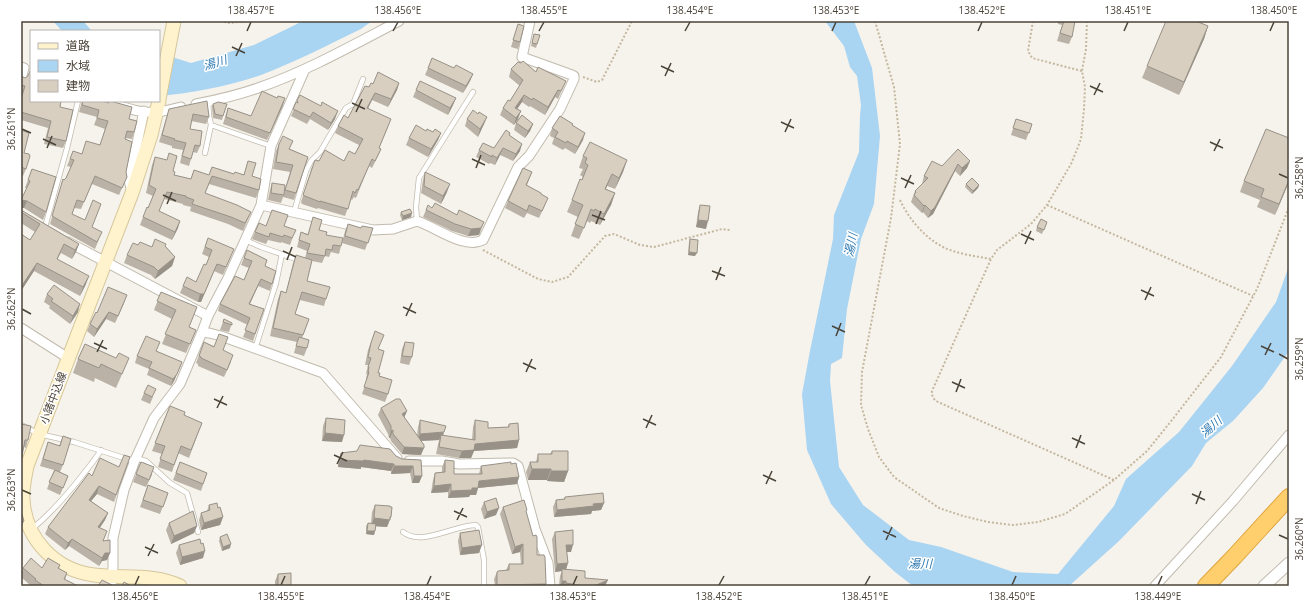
<svg xmlns="http://www.w3.org/2000/svg" width="1310" height="607" font-family="'Open Sans','Noto Sans JP',sans-serif">
	<rect width="100%" height="100%" fill="#f6f3ec"/>
	<!-- water -->
	<path fill="#a9d4f2" d="M53 21H83L91 30 94 31H62Z
		M303 21H372L361 29C328 45 295 62 261 75 229 86 193 93 159 96V53L191 63 254 45Z
		M825 21H845L847 22V21H854L872 68 880 136 874 204 861 239 847 309 842 358 831 364 830 381 839 467 863 505 909 540 941 547 1013 572 1058 574 1114 506 1126 479 1179 432 1232 366 1276 302 1289 266V351L1263 388 1233 421 1206 443 1192 466 1119 541 1069 586H913L895 572 866 545 831 504 807 450 802 394 810 351 833 239 834 215 859 152 860 116 861 105 857 76 850 67 844 46Z"/>
	<g fill="none" stroke-linecap="round" stroke-linejoin="round">
		<!-- service casing -->
		<g stroke="#c2bbae" stroke-width="6">
			<path id="service" d="M208 102 209 116 211 125 271 146
				M205 153 211 125
				M294 212 306 171 311 161 320 152 346 108 353 104 363 79
				M417 221 416 207 419 178 473 92
				M45 227 67 148 78 101
				M245 240 261 247 296 259
				M255 349 276 283 282 254
				M21 425 39 434 74 442 127 459 131 460 139 459 146 461 170 483 187 493 198 532
				M32 529C50 514 66 496 81 477 88 468 95 460 101 450
				M403 532C422 547 454 525 476 525L478 527 484 560V586"/>
		</g>
		<!-- minor casing -->
		<g stroke="#c2bbae" stroke-width="11">
			<path id="minor" d="M21 67 24 68 21 79
				M305 69 271 146 261 205 228 278 208 316 202 332 209 333 221 336 323 373 397 458
				M105 101C121 106 140 114 157 112 165 111 173 109 181 107
				M196 104C217 100 238 95 258 88 307 71 353 45 399 21
				M132 193 129 180 144 111
				M261 205 373 230 393 229 417 221C436 227 464 250 483 240L518 167 529 156 560 109 574 79V76L572 75 522 57 530 21
				M68 242 208 316
				M21 328 68 358
				M409 461H442L459 464 513 463 518 466 535 529 548 563 550 586
				M111 586 113 567V538L124 490 135 460 154 418 180 384 202 332
				M1155 586 1233 501 1289 435"/>
		</g>
		<!-- tertiary casing -->
		<g stroke="#c2bbae" stroke-width="13">
			<path id="tertiary" d="M1264 586 1289 563"/>
		</g>
		<!-- secondary casing -->
		<g stroke="#d6c79b" stroke-width="15">
			<path id="secondary" d="M159 99 174 21
				M159 101 151 135 132 193 27 466C25 477 22 489 23 499 25 539 55 570 94 575 122 579 154 573 180 586"/>
		</g>
		<!-- motorway casing -->
		<g stroke="#e0a43c" stroke-width="18">
			<path id="motorway" d="M1206 586 1234 557 1289 497"/>
		</g>
		<!-- path -->
		<path stroke="#c4b79f" stroke-width="2" stroke-dasharray="2 2" stroke-linecap="butt" d="M220 21 230 23 247 21
			M875 21 894 87 900 144 891 218 862 372 861 405 868 429 879 457 894 477 939 508 963 516 988 522 1013 525 1038 522 1065 514 1114 480 1147 451 1172 420 1221 357 1257 289 1289 207
			M1033 21 1028 51 1032 58 1082 71
			M1087 21 1086 49 1082 71 1085 87 1084 109 1081 139 1076 152 1071 164 1047 205 1031 224 997 250 991 259 932 391C932 397 933 399 938 402L1114 480
			M583 77 597 82 602 80 632 21
			M900 200C908 218 925 238 943 247 957 254 975 256 991 259
			M1047 205 1253 296
			M483 250 538 279 552 282 568 277 605 236 614 234 640 245 654 247 722 229 730 230"/>
		<!-- service -->
		<use href="#service" stroke="#fff" stroke-width="4.5"/>
		<!-- minor -->
		<use href="#minor" stroke="#fff" stroke-width="9"/>
		<!-- tertiary -->
		<use href="#tertiary" stroke="#fff" stroke-width="11"/>
		<!-- secondary -->
		<use href="#secondary" stroke="#fff3cd" stroke-width="13"/>
		<!-- motorway -->
		<use href="#motorway" stroke="#ffcf6e" stroke-width="16"/>
	</g>
	<!-- wall -->
	<path fill="#bab2a6" d="M1058 21H1075L1072 37 1069 44 1057 41 1062 25 1058 24Z
		M518 24 520 42 518 49 511 47Z
		M1208 26 1204 39 1179 95 1142 78 1147 66Z
		M534 34 540 35 536 48 531 46Z
		M428 68H454L473 74 470 81 463 93 425 75Z
		M511 69 536 72 566 81 558 99 555 97 545 115 530 106 529 107 522 102 517 109 518 119 514 125 500 115 503 108 510 101 520 86 509 77Z
		M21 76 60 107 66 141 63 148 44 144 48 128 21 120V97L22 93H21Z
		M399 83 397 90 388 107 372 100 368 108 388 127 379 148 381 149 378 156 372 168 369 166 356 198 354 197 352 200 351 199 345 216 318 208 317 209 302 204 301 202 312 167 319 161H344L355 154 359 145 335 133 338 126 348 118 369 87 373 84Z
		M416 90 456 98 453 105 448 115 413 97Z
		M300 95 335 119 328 130 310 119 307 124 291 116Z
		M82 101H102L129 119 134 132 132 139 125 138 126 172 127 177 119 195 92 184 81 209 74 208 72 214 92 227 99 239 95 249 50 224 63 179 64 180 66 178 71 167 67 166 73 151 81 154 100 145 105 129 94 125 97 117 79 112Z
		M213 104 223 116 222 120 213 118 212 107Z
		M283 105 267 140 223 124 228 108 251 116Z
		M169 109 209 117 206 124 191 121 190 129 200 146 197 153 193 152 189 166 180 163 183 150 172 148V146L159 142Z
		M478 114 487 117 484 124 478 137 465 126 467 119Z
		M1016 119 1032 124 1026 140 1011 135Z
		M516 123 533 124 530 131 525 138 514 130Z
		M572 125 583 140 575 154 565 148 563 150 552 144 554 138 550 136 552 128Z
		M21 130 26 169 23 176 21 175Z
		M426 131 441 133 438 140 428 157 406 145 409 138Z
		M510 133 509 136 520 151 513 161 500 155 495 165 490 163 489 164 476 157 479 150 494 148Z
		M279 144 308 157 294 200 283 197 281 203 268 200 270 190 272 183 284 194 290 172 273 169 276 151Z
		M583 156 627 160 623 172 615 189 607 186 606 189 615 193 611 205 600 225 591 221 590 223 587 221 579 239 571 236 578 217 567 212 572 200 583 177 580 175 583 169 579 168Z
		M155 157 173 171 174 175 191 179 194 170 209 175 212 167 234 174H244L248 161 252 176 259 190 256 198 209 184 205 194 251 212 243 231 228 224 190 211 191 207 183 205V204L164 199 159 211 178 228 172 240 140 225 143 217 148 208 153 196 146 193 152 165Z
		M970 161 967 168 960 176 955 171 933 214 928 218 923 212 922 213 911 202 915 191 922 184 924 176 942 166Z
		M32 169 46 212 43 220 24 208H21V202L27 188H25Z
		M425 172 447 192 441 204 421 193 423 180Z
		M532 172 527 185 541 194 545 205 539 218 527 213 524 218 505 208 508 201Z
		M1244 181 1289 182 1275 215 1257 207 1260 200 1240 192Z
		M966 184 979 185 978 188 972 194 965 187Z
		M700 205 706 229 696 227 698 212Z
		M432 208 484 222 479 235 468 236 452 231 423 217 426 210Z
		M21 210 79 244 72 259 61 253 57 260 86 284 80 296 34 271 21 291V234L30 240 35 232 21 223Z
		M401 212 411 217 402 220 400 215Z
		M313 217 319 230 341 246 339 254 331 252 329 257 325 256 322 263 312 261 307 281 326 299 324 306 300 300 295 314 309 319 302 338 307 348 304 356 294 353 297 342 270 336 278 299 281 291 286 293 293 263 296 255 305 258 307 251 297 247 301 232 308 234Z
		M1047 222 1042 234 1036 231 1037 227Z
		M348 224 361 228H373L365 250 342 243 345 231Z
		M266 226H284L293 237 290 245 281 242V243L268 240 266 244 252 239 255 232Z
		M208 238 231 256 223 275 214 271 201 302H198L180 293 183 286 196 282 206 265 209 257 202 254Z
		M690 239 695 256 688 255 689 242Z
		M138 245 152 247 165 246 175 257 172 266 155 279 151 275 124 263 127 255Z
		M247 250 267 260 265 266 272 284 270 291 258 286 250 304 264 309 253 341 243 337 248 325 218 311 220 304 244 280 249 268 241 265Z
		M161 292 189 327 196 330 186 353 162 344 172 319 154 310Z
		M47 294 78 312 70 324 49 308 50 306 44 302Z
		M124 303 115 323 106 319 94 337 87 331 90 324 97 313Z
		M224 319 232 323 229 332 220 330Z
		M375 331 378 349V373L388 394 385 402 362 394 367 379H366L367 374H366L368 365H365L368 350Z
		M204 342 223 350 231 362 224 377 198 366V364L196 363Z
		M405 342 412 357 409 365 400 363 402 349Z
		M85 344 123 372 116 388 95 378 94 382 73 373 78 359Z
		M156 351 182 362 174 381 171 386 147 375 149 369 135 363 137 356Z
		M144 393 153 397 150 404 141 400Z
		M170 406 184 416 202 423 189 458 178 453 172 472 158 467 162 454 152 451Z
		M381 408 407 411 404 417 417 436 418 427 420 420 443 436 472 440 473 427 475 420 488 428 508 427 509 424 519 440 517 448 474 451 471 458H459L436 454 439 440 421 441V455L402 454 391 441 390 438H389L388 434 378 415Z
		M326 418 342 442 322 441 323 426Z
		M21 424 28 440 26 448 24 447Z
		M63 436V465L60 472 68 476 60 495 47 489 54 470 40 466 48 442 59 446Z
		M552 451 568 471 564 482 547 481V480H528L526 472 530 462H536L538 454H550Z
		M341 453 396 456 402 459 421 460 422 476 419 483H412L410 473 391 474V471L361 467V469L338 467V460Z
		M130 457 114 502 97 494 91 501 108 513 105 520 100 528 104 541 110 553 107 560 102 561 99 566 69 546 65 550 45 534 48 527 92 476 119 467Z
		M445 460 454 474H479L481 466 511 464 519 477 517 484 478 488 476 495H470L469 497 448 498V492L431 493 433 480 435 473 442 472V467Z
		M141 462 152 475 146 487 133 482Z
		M180 462 207 473 201 491 173 480Z
		M148 485 168 493 160 514 140 507Z
		M565 497 604 503 601 510 592 511 591 514 554 517 553 507 556 500 564 499Z
		M484 502 496 515 484 519 481 509Z
		M209 505 218 508 223 517 220 525 201 530 199 520 201 513 207 511Z
		M375 505 389 524H388L387 527 376 526 374 535 366 534V526L368 523H371L372 512Z
		M503 507 526 513 545 586H495L494 579 497 572 506 570 509 564H521L520 552 512 554 500 514Z
		M169 523 197 526 194 533 171 544 166 530Z
		M555 532 571 552H567L566 569 585 578 605 586H559L560 576 562 571 555 572 552 539Z
		M460 533 479 553 460 555 458 541Z
		M220 537 230 548 222 551 219 541Z
		M179 545 203 558 180 565 176 553Z
		M60 565 59 569 67 573 65 580 78 586H31L21 577V574L23 568H42Z
		M278 574 291 586H275V581Z"/>
	<!-- shaded-wall -->
	<path fill="#979187" d="M1208 26 1204 39 1179 95 1184 82Z
		M473 74 470 81 463 93 466 86Z
		M399 83 397 90 388 107 391 99Z
		M558 90 555 97 545 115 548 107Z
		M375 93 372 100 365 115 367 108Z
		M524 95 522 102 513 115 515 108Z
		M285 98 283 105 267 140Z
		M456 98 453 105 448 115 450 108Z
		M338 111 335 119 328 130 331 123Z
		M521 111 518 119 514 125 516 118Z
		M487 117 484 124 478 137 480 129Z
		M533 124 530 131 525 138 528 131Z
		M441 133 438 140 428 157 431 149Z
		M585 133 583 140 575 154 578 147Z
		M522 144 520 151 513 161 516 154Z
		M503 148 500 155 495 165 497 158Z
		M627 160 623 172 615 189 619 178Z
		M970 161 967 168 960 176 962 168Z
		M958 164 955 171 933 214 928 218 931 211Z
		M612 174 607 186 601 200 605 189Z
		M1289 180V182L1275 215 1279 204Z
		M450 184 447 192 441 204 443 196Z
		M979 185 978 188 972 194 973 191Z
		M615 193 611 205 600 225 604 214Z
		M21 200 27 201 24 208H21Z
		M925 205 923 212 922 213 924 206Z
		M412 213 411 217 402 220 403 216Z
		M698 220 708 221 706 229 696 227Z
		M180 221 178 228 172 240 175 232Z
		M481 228 479 235 468 236 471 229Z
		M79 244 76 252 72 259 75 250Z
		M689 252 697 253 695 256 688 255Z
		M175 257 172 266 155 279 158 271Z
		M37 263 34 271 21 291V287Z
		M217 264 201 302H198L200 294Z
		M89 276 86 284 80 296 83 287Z
		M261 279 258 286 247 310 249 304Z
		M127 295 124 303 115 323Z
		M80 304 78 312 70 324 73 316Z
		M109 312 106 319 94 337 97 329Z
		M182 362 174 381 171 386 173 379Z
		M407 411 404 418 402 414Z
		M393 430 390 438H389L391 431Z
		M444 432 442 440 441 435 439 440 417 441 420 434Z
		M325 433 344 435 342 442 322 441Z
		M519 440 517 448 474 451 471 458H459L462 451 475 444Z
		M404 447 424 448 421 455 402 454Z
		M340 460H364L394 464 391 471 361 467V469L338 467Z
		M394 466H413L410 473 391 474Z
		M532 469H551L547 480H528Z
		M551 471H568L564 482 547 481Z
		M414 476H422L419 483H412Z
		M519 477 517 484 478 488 476 495H470L469 497 448 498 451 491 472 488 479 481Z
		M451 484 448 492 431 493 434 486Z
		M99 486 97 494 86 507 89 500Z
		M604 503 601 510 592 511 591 514 554 517 557 510 593 504Z
		M499 508 496 515 484 519 487 512Z
		M108 513 105 520 95 534 98 527Z
		M223 517 220 525 201 530 204 523Z
		M391 517 387 527 371 526 374 518Z
		M24 521 21 528V522Z
		M197 526 194 533 171 544 174 536Z
		M367 531H375L374 535 366 534Z
		M72 539 69 546 65 550 68 543Z
		M231 544 230 548 222 551 223 547Z
		M523 544 520 552 512 554 515 547Z
		M482 545 479 553 460 555 462 548Z
		M566 545H573L571 552H563Z
		M205 551 203 558 180 565 182 557Z
		M105 553H110L107 560 102 561 99 566 102 558Z
		M568 563 566 570 562 569V571L555 572 557 564Z
		M608 580 605 586H594Z
		M562 581H566L564 586H560Z
		M566 583 584 586H565Z
		M546 584 545 586H497V585Z"/>
	<!-- building -->
	<path fill="#d8cfc1" stroke="#979187" d="M1064 21H1075L1072 37 1060 33Z
		M1166 21H1196L1208 26 1184 82 1147 66Z
		M518 24 524 26 520 42 513 40Z
		M534 34 540 35 537 44 532 43Z
		M432 58 454 68 456 65 473 74 466 86 428 68Z
		M523 61 536 72 538 67 566 81 561 91 558 90 548 107 533 98 532 100 524 95 515 108 521 111 516 118 503 108 508 100 510 101 523 80 511 69 518 62 521 63Z
		M30 71H31V101H61L60 107 73 110 66 141 47 137 51 121 21 112V99L25 86 21 85V76L25 78 28 76Z
		M378 72 399 83 391 99 375 93 367 108 391 119 379 148 381 149 375 161 372 159 358 190 357 189 355 193 353 191 348 209 320 201V202L305 196 303 195 315 160 319 161 325 150 344 161 349 151 355 154 363 139 338 126 344 115 348 118 365 86 369 87 371 83 373 84Z
		M420 81 456 98 450 108 416 90Z
		M262 91 277 98 278 96 285 98 270 133 226 117 228 108 251 116Z
		M300 95 321 106 322 102 338 111 331 123 313 112 310 117 293 109 296 102 298 103 297 100Z
		M83 101H102L109 103V101H110L132 107 129 119 137 121 134 132 127 131 125 139 132 142 126 172 127 177 122 188 95 176 84 202 77 200 72 214 85 220 93 200 101 204 92 227 102 232 97 242 52 216 63 179 64 180 66 178 74 160 70 159 73 151 82 154 86 141 100 145 108 121 97 118 99 110 82 105Z
		M207 101 209 117 193 114 190 129 202 131 200 146 195 145 191 159 182 156 186 143 174 140 175 139 162 135 169 109Z
		M218 102 227 104 223 116 215 114 213 104Z
		M473 110 478 114 479 112 487 117 480 129 467 119Z
		M522 115 533 124 528 131 516 123Z
		M560 116 573 124 572 125 585 133 578 147 567 141 566 143 555 137 558 132 552 128Z
		M1016 119 1032 124 1029 133 1013 128Z
		M416 125 426 131 427 129 433 132 435 129 441 133 431 149 409 138Z
		M1266 129 1289 138V180L1279 204 1261 197 1264 189 1244 181Z
		M21 130 29 133 24 153 29 154 30 156 26 169 21 167Z
		M506 130 510 133 509 135 522 144 516 154 503 148 497 158 492 155V157L479 150 483 143 494 148Z
		M283 136 293 141 289 149 308 157 296 193 285 190 293 165 276 162 279 144Z
		M590 142 627 160 619 178 612 174 605 189 615 193 604 214 595 209 594 211 591 209 584 228 575 224 583 205 572 200 580 179 582 180 588 165 585 163 587 158 583 156Z
		M958 149 970 161 962 168 958 164 935 207 931 211 925 205 924 206 914 195 916 192 915 191 928 178 924 176 932 161 942 166Z
		M169 153 177 156 173 171 175 172 174 175 191 179 194 170 209 175 212 167 234 174 235 172 244 175 248 161 256 163 252 176 261 179 259 190 212 176 205 193 237 205 251 212 245 223 231 217 192 204 194 200 186 197V196L167 192 159 211 180 221 175 232 143 217 147 207 148 208 156 189 149 185 155 157 167 160Z
		M523 168 532 172 526 185 541 193V194L548 198 542 211 529 205 527 211 508 201Z
		M32 169 56 177 46 212 27 201 21 200 30 181 28 180Z
		M425 172 450 184 443 196 424 186Z
		M972 178 979 185 973 191 966 184Z
		M272 183 285 185 284 195 271 193Z
		M435 203 457 215 459 210 484 222 481 228 471 229 455 224 426 210 428 205 432 208Z
		M700 205 710 206 708 221 698 220Z
		M410 209 412 213 403 216 401 212Z
		M21 210 79 244 75 250 64 244 57 259 89 276 83 287 37 263 21 287V234L30 240 40 224 21 212Z
		M272 210 288 215 284 226 296 230 292 238 284 235 283 237 270 233 269 237 255 232 259 223 266 226Z
		M313 217 322 220 319 230 327 232 326 235 343 238 341 246 333 245 332 250 326 249 325 256 307 253 310 244 299 240 301 232 308 235Z
		M1041 219 1047 222 1044 230 1037 227Z
		M348 224 361 228 362 226 373 228 368 243 345 236Z
		M208 238 234 249 226 267 217 264 204 294H200L183 286 187 277 196 282 204 264 206 265 212 250 205 247Z
		M155 239 166 244 165 246 175 257 158 271 154 267 127 255 133 243 138 245 140 242 152 247Z
		M690 239 698 240 697 253 689 252Z
		M247 250 267 260 265 266 276 271 272 284 261 279 249 304 264 309 255 334 245 330 250 318 220 304 235 276 244 280 252 261 244 258Z
		M296 255 312 260 307 281 330 287 326 299 302 292 295 314 309 319 303 335 273 328 281 291 286 293Z
		M54 285 80 304 73 316 51 301 53 299 47 294Z
		M108 287 127 295 118 316 109 312 97 329 90 324 96 312 97 313Z
		M161 292 197 307 189 327 196 330 190 344 165 334 176 310 157 301Z
		M224 319 232 323V325L223 322Z
		M375 331 384 335 378 349 384 351 378 373H380L379 376 392 380 388 394 364 387 369 372H368L369 367H368L371 358 368 357 371 343Z
		M219 334 228 337 223 350 233 355 227 370 201 358V357L199 356 204 342 214 347Z
		M146 336 160 342 156 351 182 362 177 374 173 379 149 368 152 362 137 356Z
		M299 337 309 340 307 348 296 346Z
		M405 342 414 343 412 357 402 356Z
		M85 344 116 358 119 353 129 358 122 374 101 364 99 368 78 359Z
		M148 385 156 389 152 397 144 393Z
		M396 399H400L407 411 402 414 424 445V448L404 447 393 434V430L391 431V426L381 408Z
		M170 406 185 412 184 415 202 423 191 450 181 446 174 465 160 459 165 446 155 443Z
		M326 418 345 420 344 435 325 433Z
		M420 420 446 426 444 432 420 434Z
		M475 420 488 422V428L509 427V424L518 423 519 440 475 444 474 450 462 451 439 447 441 435 475 440Z
		M21 424 31 426 28 440H25L21 461Z
		M63 436 71 439 63 465 43 459 48 442 60 446Z
		M360 445 390 449 396 456 402 459 421 460 422 476H414L413 466H394V464L364 460 363 461 340 460 341 453 357 451Z
		M552 451H568V471H551V469H532L530 462H538V454H552Z
		M124 455 130 457 116 495 99 486 89 500 108 513 98 527 107 531 103 541 110 540V553H105L102 558 72 539 68 543 48 527 89 473 92 476 100 458 119 467Z
		M445 460 454 461V474H482L481 466 511 462V464L516 463 519 477 479 481 478 488H472V490L451 491V484L434 486 435 473 445 472Z
		M141 462 154 467 149 480 136 474Z
		M180 462 207 473 203 484 176 473Z
		M55 470 68 476 63 488 49 482Z
		M148 485 168 493 163 507 143 500Z
		M603 493 604 503 593 504 594 506 557 510 556 500 565 499V497Z
		M496 498 499 508 487 512 484 502Z
		M524 500 527 510 526 511 533 536 536 535 537 537V555H544L545 557 546 584 497 585V572L498 571 509 570V564H523V544L515 547 503 507Z
		M217 503 218 508 220 507 223 517 204 523 201 513 210 510 209 505Z
		M375 505 390 506V507H392L391 517H390V520L374 518Z
		M21 511 24 521 21 522Z
		M193 511 197 526 174 536 169 523Z
		M368 523 376 524 375 531H367Z
		M479 530 482 545 462 548 460 533Z
		M573 530V545H566L568 563 557 564 555 532Z
		M227 534 231 544 223 547 220 537Z
		M200 539 201 544 203 543 205 551 182 557 179 545Z
		M31 558 42 568 48 558 60 565 58 568 67 573 64 579 78 586H44L35 580 36 579 23 568Z
		M562 569 585 571V578L608 580 594 586H584L566 583V581H562Z
		M291 573V586H278V574Z
		M102 580 114 586H98Z
		M124 582 131 586H122Z"/>
	<!-- ticks -->
	<path fill="none" stroke="#4b4439" stroke-width="1.5" d="M247 31 251 22M393 31 398 22M539 31 544 22M685 31 690 22M832 31 836 22M978 31 982 22M1124 31 1128 22M1270 31 1274 22M232 47 245 53M236 56 242 43M661 66 674 72M665 76 671 63M1090 86 1103 92M1094 95 1100 83M352 103 365 109M356 112 362 99M781 122 794 128M22 129 31 133M785 132 791 119M43 139 56 145M1210 142 1223 148M47 148 52 136M1214 151 1220 139M472 159 485 165M476 168 481 155M1279 174 1288 178M901 178 914 184M905 188 911 175M163 195 176 201M167 204 172 192M592 215 605 220M596 224 601 211M1021 234 1034 240M1025 244 1031 231M283 251 296 257M287 260 292 247M712 271 725 276M716 280 721 267M1141 290 1154 296M1145 300 1151 287M403 307 416 313M22 309 31 314M406 316 412 303M832 326 845 332M836 336 841 323M94 343 107 349M1261 346 1274 352M97 352 103 340M1279 354 1288 359M1265 355 1271 343M523 363 536 369M526 372 532 359M952 382 965 388M956 392 961 379M214 399 227 405M217 408 223 396M643 419 656 425M646 428 652 415M1072 438 1085 444M1076 448 1081 435M334 455 347 461M337 464 343 452M763 475 776 481M766 484 772 471M22 490 31 494M1192 494 1205 500M1196 504 1201 491M454 511 467 517M457 520 463 508M883 531 896 537M1279 535 1288 539M886 540 892 527M145 547 158 553M148 556 154 544M135 585 139 576M281 585 285 576M427 585 431 576M573 585 577 576M719 585 724 576M865 585 870 576M1012 585 1016 576M1158 585 1162 576"/>
	<g text-anchor="middle" stroke-width="3" stroke-linejoin="round" paint-order="stroke">
		<!-- street labels -->
		<g font-size="11" fill="#4b4439" stroke="#fff">
			<text transform="translate(53 398) rotate(-69)" y="4">小諸中込線</text>
		</g>
		<!-- water labels -->
		<g font-size="12" font-style="italic" fill="#2e7ab2" stroke="#fff">
			<text transform="translate(215 63) rotate(-17)" y="4">湯川</text>
			<text transform="translate(851 245) rotate(-79)" y="4">湯川</text>
			<text transform="translate(1211 427) rotate(-42)" y="4">湯川</text>
			<text x="920" y="568">湯川</text>
		</g>
	</g>
	<!-- border -->
	<rect width="1310" height="607" fill="none" stroke="#ffffff" stroke-width="44"/>
	<!-- legend -->
	<rect x="30" y="30" width="130" height="72" fill="#ffffff" stroke="#b7b4b0"/>
	<rect x="38" y="43" width="20" height="6" fill="#fff3cd" stroke="#b7b4b0"/>
	<text x="66" y="50" font-size="12" fill="#4b4439">道路</text>
	<rect x="38" y="60" width="20" height="12" fill="#a9d4f2" stroke="#b7b4b0"/>
	<text x="66" y="70" font-size="12" fill="#4b4439">水域</text>
	<rect x="38" y="80" width="20" height="12" fill="#d8cfc1" stroke="#b7b4b0"/>
	<text x="66" y="90" font-size="12" fill="#4b4439">建物</text>
	<rect x="22" y="22" width="1266" height="563" fill="none" stroke="#4b4439" stroke-width="1.5"/>
	<g font-size="10" text-anchor="middle" fill="#4b4439">
		<text x="251" y="14">138.457°E</text>
		<text x="398" y="14">138.456°E</text>
		<text x="544" y="14">138.455°E</text>
		<text x="690" y="14">138.454°E</text>
		<text x="836" y="14">138.453°E</text>
		<text x="982" y="14">138.452°E</text>
		<text x="1128" y="14">138.451°E</text>
		<text x="1274" y="14">138.450°E</text>
		<text transform="translate(11 129) rotate(-90)" y="4">36.261°N</text>
		<text transform="translate(1299 178) rotate(-90)" y="4">36.258°N</text>
		<text transform="translate(11 309) rotate(-90)" y="4">36.262°N</text>
		<text transform="translate(1299 359) rotate(-90)" y="4">36.259°N</text>
		<text transform="translate(11 490) rotate(-90)" y="4">36.263°N</text>
		<text transform="translate(1299 539) rotate(-90)" y="4">36.260°N</text>
		<text x="135" y="600">138.456°E</text>
		<text x="281" y="600">138.455°E</text>
		<text x="427" y="600">138.454°E</text>
		<text x="573" y="600">138.453°E</text>
		<text x="719" y="600">138.452°E</text>
		<text x="865" y="600">138.451°E</text>
		<text x="1012" y="600">138.450°E</text>
		<text x="1158" y="600">138.449°E</text>
	</g>
</svg>
